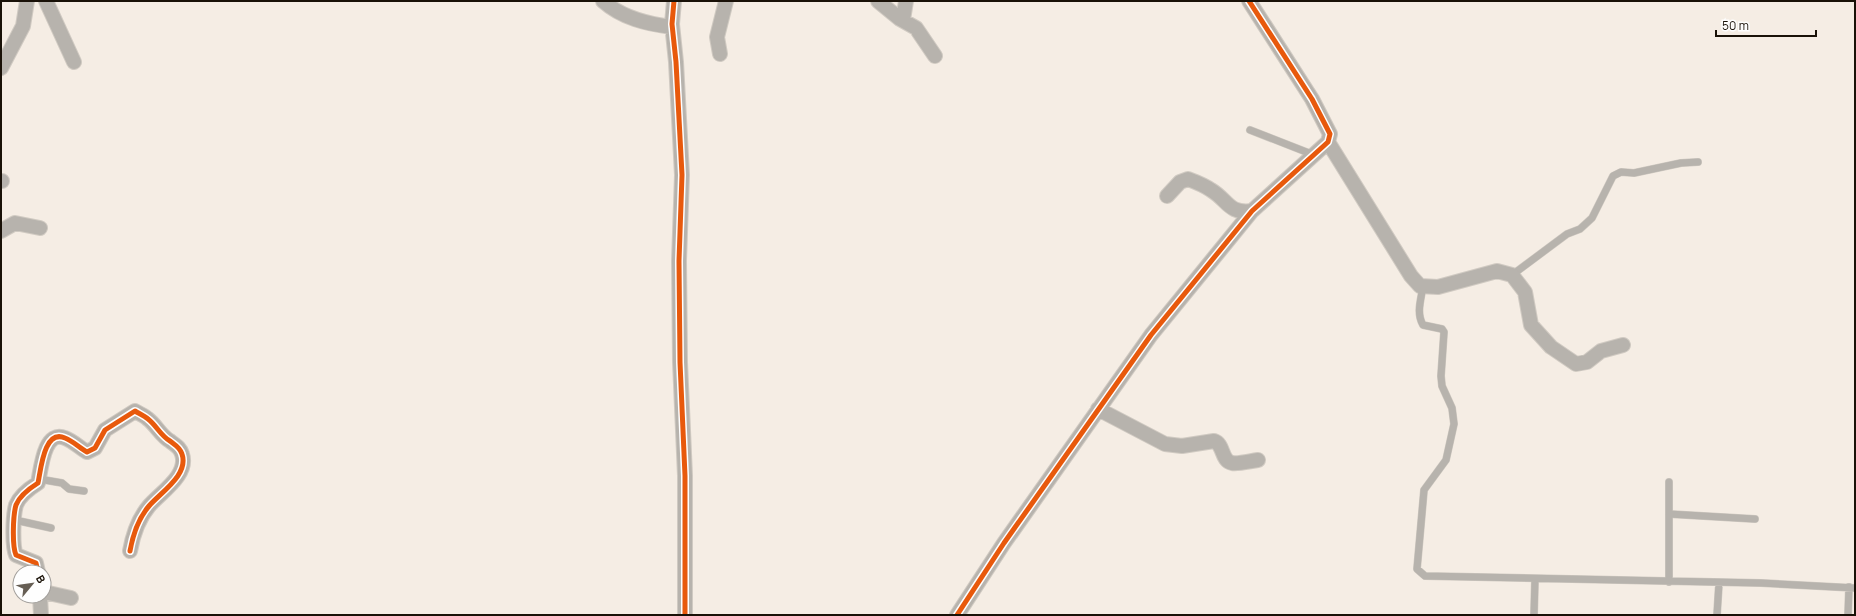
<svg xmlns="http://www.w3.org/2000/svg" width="1856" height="616" font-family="Manrope,sans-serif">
	<rect width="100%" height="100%" fill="#f5ede4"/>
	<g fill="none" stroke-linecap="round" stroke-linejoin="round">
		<!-- lane casing -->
		<g stroke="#d0cac2" stroke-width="8">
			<path id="lane" d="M1250 130 1314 155
				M1512 275 1567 234 1580 229 1592 218 1613 176 1621 172 1634 173 1681 163 1698 162
				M1423 286C1421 300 1416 313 1423 325L1442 329 1444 332 1441 376 1442 386 1452 408 1454 424 1446 460 1424 490 1417 569 1425 576 1761 583 1855 588
				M39 479 62 483 69 489 84 491
				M1669 514 1755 519
				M15 520 51 528
				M1669 582V482
				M1534 615 1535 579
				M1717 615 1719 583
				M1848 615 1849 587"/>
		</g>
		<!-- street casing -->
		<g stroke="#d0cac2" stroke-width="16">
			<path id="street" d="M46 1 74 62
				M603 1C622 18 647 24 672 27
				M674 1 672 24 676 62 682 175 679 261 680 362 685 476V615
				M878 1 900 19 916 28 935 56
				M903 20 906 1
				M720 54 717 37 726 1
				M1 68 23 26 27 1
				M1328 142 1411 276 1420 286 1438 287 1497 271 1512 275 1525 292 1531 325 1551 347 1576 364 1587 362 1601 351 1623 345
				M1 181H2
				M1167 196 1180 182 1188 179C1196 182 1204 185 1211 190 1228 200 1228 214 1252 211
				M1 231 15 223 40 228
				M1098 409 1165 444 1182 446 1214 441C1224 444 1221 461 1232 463 1239 464 1250 461 1258 460
				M38 572 36 563 16 555C12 546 13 515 16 505 20 495 30 488 38 483 41 469 44 429 65 438 73 441 80 448 87 452L95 448 105 430 135 411C140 414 145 416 148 419 156 425 161 436 170 441 175 445 180 447 182 454 189 475 161 492 149 506 138 519 133 534 130 551
				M44 592 71 598
				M40 596 41 615
				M957 615 1004 543 1151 335 1252 211 1328 142 1330 134 1312 99 1249 1"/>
		</g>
		<!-- lane -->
		<use href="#lane" stroke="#b7b3ad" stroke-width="7"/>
		<!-- street -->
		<use href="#street" stroke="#b7b3ad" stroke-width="14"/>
		<!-- cycleway casing -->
		<g stroke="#fefefe" stroke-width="8">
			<path id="cycleway" d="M674 1 672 24 676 62 682 175 679 261 680 362 685 476V615
				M38 572 36 563 16 555C12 546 13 515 16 505 20 495 30 488 38 483 41 469 44 429 65 438 73 441 80 448 87 452L95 448 105 430 135 411C140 414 145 416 148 419 156 425 161 436 170 441 175 445 180 447 182 454 189 475 161 492 149 506 138 519 133 534 130 551
				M957 615 1004 543 1151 335 1252 211 1328 142 1330 134 1312 99 1249 1"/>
		</g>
		<!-- cycleway -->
		<use href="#cycleway" stroke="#e8590c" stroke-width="5"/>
	</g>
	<!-- border -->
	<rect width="1856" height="616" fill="none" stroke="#191107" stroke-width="4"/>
	<!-- north arrow -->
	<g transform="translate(32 584) rotate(61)"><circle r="19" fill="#fefefe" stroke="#a29f9b"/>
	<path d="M0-3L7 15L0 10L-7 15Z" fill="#665e54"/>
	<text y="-6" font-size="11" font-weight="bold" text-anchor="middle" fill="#191107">B</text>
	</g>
	<!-- scale -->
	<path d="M1716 30v6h100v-6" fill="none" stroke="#191107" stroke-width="2"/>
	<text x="1722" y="30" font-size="12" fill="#191107" stroke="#fefefe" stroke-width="3" paint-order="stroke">50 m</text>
</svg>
